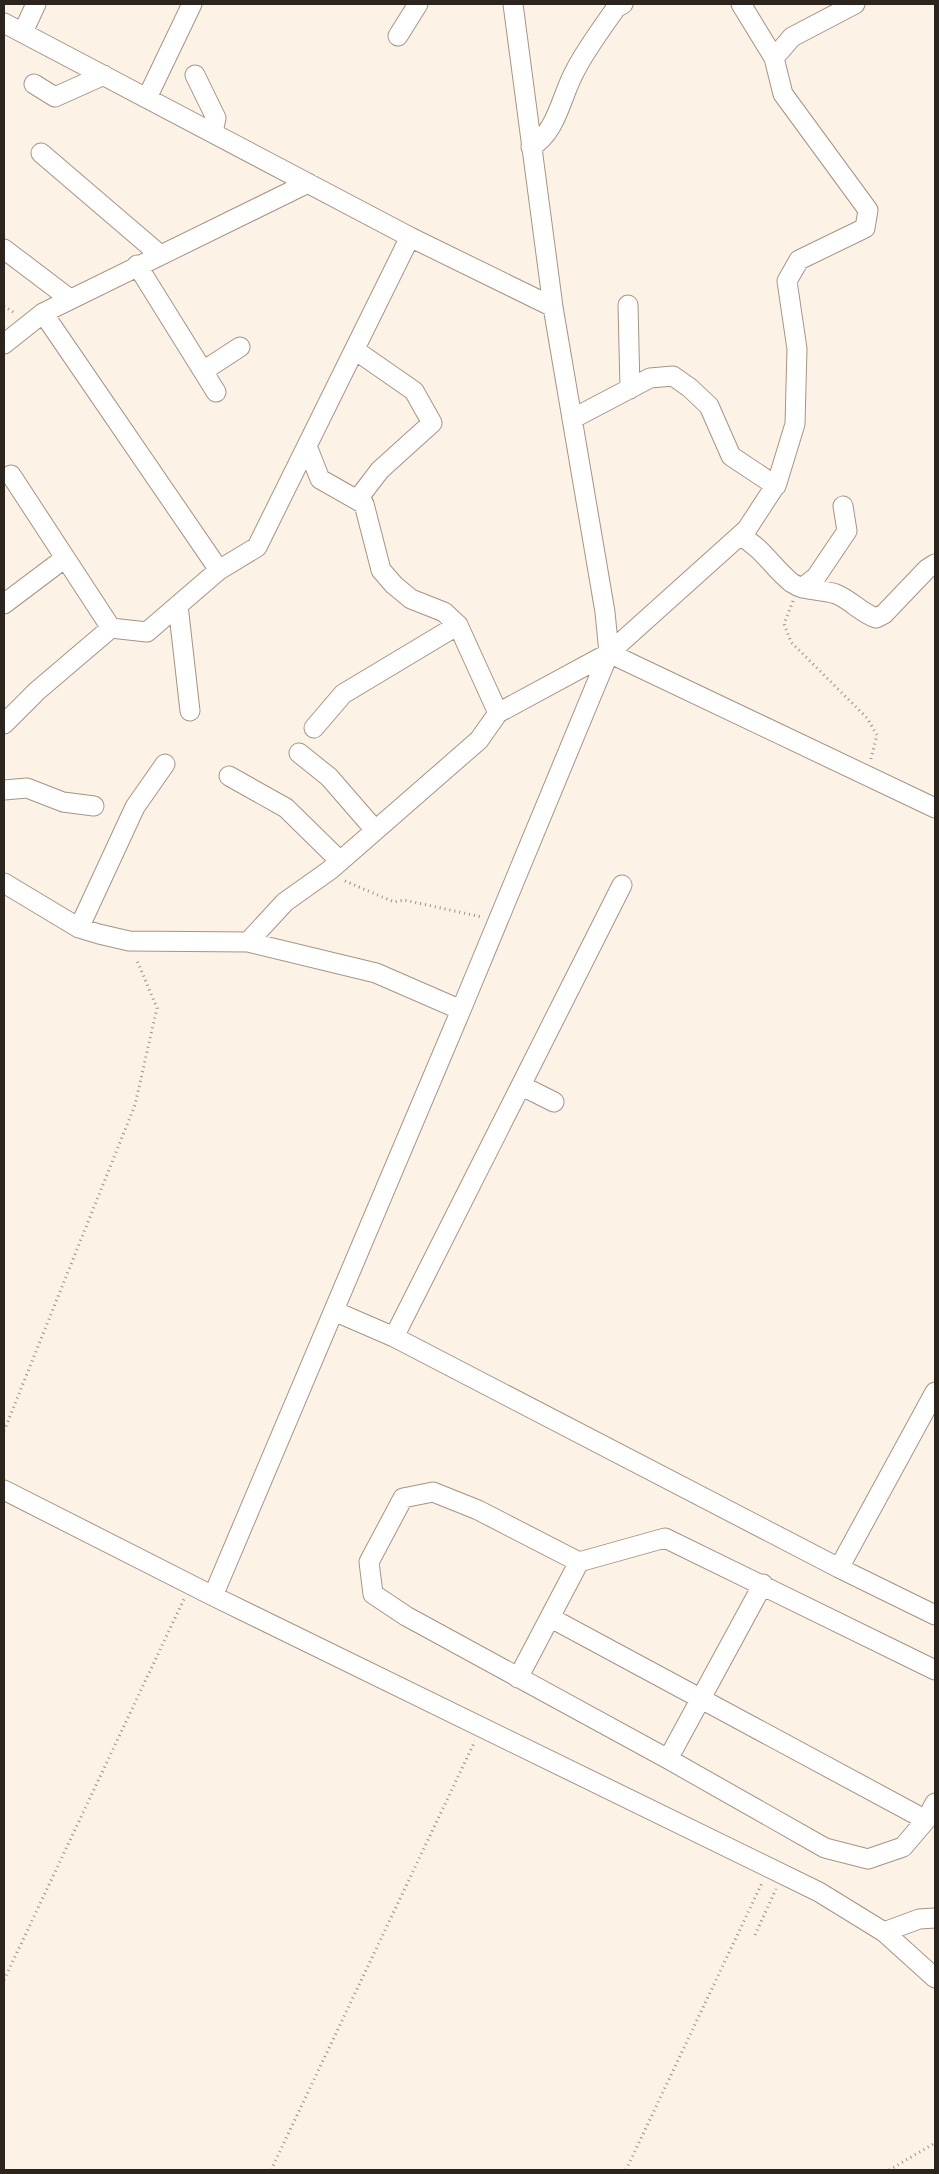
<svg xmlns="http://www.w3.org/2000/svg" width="939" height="2174" font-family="'Times New Roman',serif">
	<rect width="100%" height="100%" fill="#fdf2e6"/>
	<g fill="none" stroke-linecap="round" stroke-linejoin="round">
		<!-- minor casing -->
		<g stroke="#a69482" stroke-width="21">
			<path id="minor" d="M4 23 410 237 553 307
				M23 32 36 4
				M398 36 418 4
				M774 58 792 37 855 4
				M195 75 216 118 213 133
				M34 84 55 97 104 75
				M147 98 192 4
				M531 147C558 131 561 95 576 69 587 48 602 28 616 8L623 4
				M41 153 159 254
				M4 249 70 299
				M137 265 216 392
				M628 305 630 389
				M43 313 219 570
				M4 344 43 313 308 183
				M355 350 414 391 432 423 380 470 357 500
				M203 371 240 347
				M572 419 650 378 673 376 690 388 709 406 731 456 776 486
				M307 446 320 479 364 504 381 570 394 585 411 599 444 612 458 625 498 713
				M11 475 111 628
				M740 536C762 547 773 568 792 583 805 592 822 589 836 594 851 600 861 613 876 618L884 614 927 569 935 564
				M802 588 816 577 847 531 843 506
				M4 604 65 558
				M178 605 190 711
				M609 653 935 808
				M4 724 37 691 111 628 147 632 219 570 257 547 410 237
				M314 728 343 694 458 625
				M299 753 329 777 375 830
				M229 776 286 808 340 861
				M4 790 27 788 63 802 94 806
				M4 883 79 928 99 934 129 941 248 942 376 973 461 1010
				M79 928 135 807 165 764
				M248 942 285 902 330 870 479 740 498 713 609 653 747 529 777 483 795 424 797 349 787 281 799 260 865 228 868 210 783 94 774 58 741 4
				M522 1086 554 1102
				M334 1311 394 1337 839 1568 935 1615
				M394 1337 622 885
				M4 1490 213 1596 819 1892 884 1932 935 1978
				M839 1568 935 1392
				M213 1596 461 1010 609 653 605 612 553 307 513 4
				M551 1618 926 1820
				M935 1670 665 1538 579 1562 478 1510 433 1492 403 1498 369 1562 373 1594 406 1616 668 1759 825 1848 868 1859 903 1847 926 1820 935 1803
				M518 1678 579 1562
				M668 1759 763 1584
				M884 1932 919 1919 935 1918"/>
		</g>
		<!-- path -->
		<path stroke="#988f86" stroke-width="3" stroke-dasharray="1 4" stroke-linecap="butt" d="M4 306 16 314
			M793 601 784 624 791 642 867 718 877 735 871 759
			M345 881 394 902 404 900 482 917
			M4 1431 135 1105 157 1008 136 958
			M755 1935 776 1889
			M4 1980 184 1599
			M271 2170 475 1741
			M626 2170 762 1883
			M889 2170 935 2143"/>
		<!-- minor -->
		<use href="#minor" stroke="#fff" stroke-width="19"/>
	</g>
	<!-- border -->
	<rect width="939" height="2174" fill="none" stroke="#2c251e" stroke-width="10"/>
</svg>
